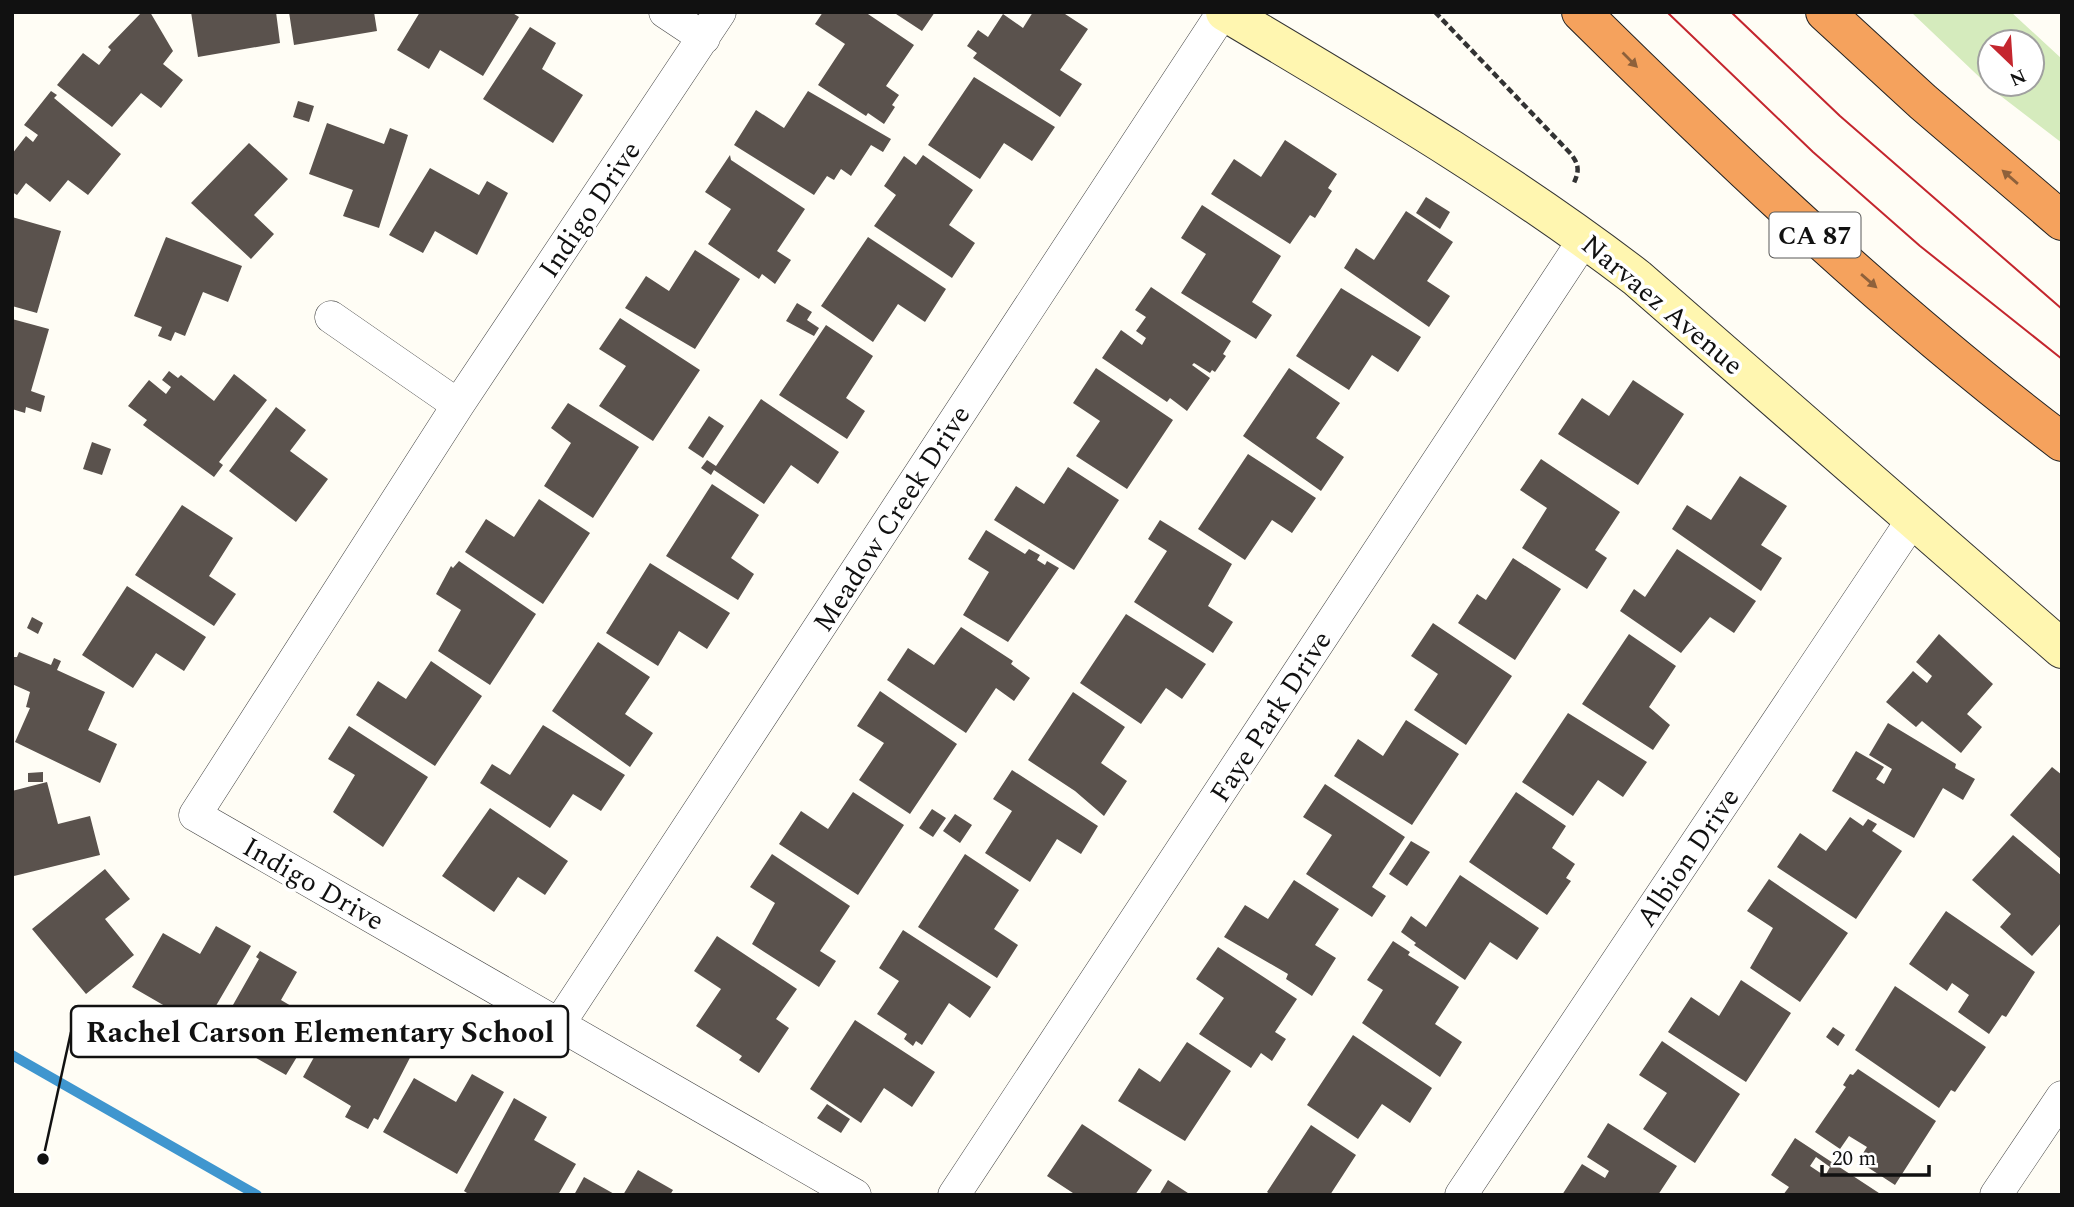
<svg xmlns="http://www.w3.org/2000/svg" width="2074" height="1207" font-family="Spectral,serif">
	<rect width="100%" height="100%" fill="#fffdf5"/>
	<!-- green -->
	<path fill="#d5ebbd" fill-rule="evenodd" d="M1911 12H2011L2062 59V143L1993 90ZM1990 42H2032V84H1990Z"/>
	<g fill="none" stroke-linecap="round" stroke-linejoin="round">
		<!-- stream -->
		<path stroke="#3f96cf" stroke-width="10" d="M12 1055 257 1195"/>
	</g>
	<!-- building -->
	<path fill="#5a524d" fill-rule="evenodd" d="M142 12H150L173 51 163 64 183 80 161 108 141 93 112 127 57 85 83 53 99 65 111 50 108 47Z
		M191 12H276L280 43 198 57Z
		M289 12H374L377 31 294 45Z
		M420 12H511L519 17 483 76 440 50 429 69 397 50Z
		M823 12H865L914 45 886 86 899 95 892 105 895 107 884 124 868 113 866 116 818 85 845 44 815 24Z
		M893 12H935L922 31Z
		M1033 12H1062L1088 29 1060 70 1082 84 1060 117 973 58 977 53 967 46 978 30 988 37 1003 14 1023 28Z
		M530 27 556 43 542 69 583 95 553 143 483 99Z
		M974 77 1055 127 1032 161 1004 143 980 179 928 145Z
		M51 91 57 95 54 98 121 154 88 195 68 180 50 202 26 183 17 195 12 192V154L26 136 33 142 38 135 24 125Z
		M808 91 891 139 883 152 871 145 851 176 841 169 834 180 827 176 814 195 734 145 756 110 784 128Z
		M298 101 314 106 309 122 293 117Z
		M327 123 384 144 390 128 408 135 379 228 343 216 353 190 309 174Z
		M1285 140 1337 174 1328 188 1332 191 1315 218 1310 215 1290 244 1211 194 1234 159 1261 177Z
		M249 143 288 179 254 215 274 234 251 259 191 203Z
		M730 155 731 160 805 209 777 251 791 260 775 284 762 274 759 279 708 244 731 209 705 192Z
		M923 155 973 190 949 225 975 243 952 278 874 226 896 195 884 186 904 156 916 165Z
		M430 168 479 195 487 181 508 193 477 255 435 231 423 253 389 235Z
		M1426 197 1450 212 1440 229 1416 213Z
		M1202 205 1281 256 1252 302 1272 315 1256 339 1181 293 1206 254 1181 238Z
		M1406 211 1453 242 1427 281 1450 296 1429 327 1344 268 1356 248 1374 260Z
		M12 217 61 231 37 313 12 306Z
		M166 237 242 266 228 302 203 292 185 336 175 332 171 341 158 336 162 327 134 316Z
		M868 237 946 289 925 322 898 304 873 342 821 306Z
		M695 250 740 279 695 349 625 308 646 276 669 291Z
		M1151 287 1231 341 1223 354 1226 356 1215 372 1212 370 1210 373 1194 363 1192 365 1210 378 1187 411 1170 398 1167 402 1102 358 1121 330 1142 345 1146 338 1136 331 1146 317 1135 310Z
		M1341 288 1421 337 1398 372 1372 355 1349 390 1296 356Z
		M797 303 812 312 807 320 819 328 814 336 786 321Z
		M620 318 700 370 653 441 599 406 626 366 599 349Z
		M12 319 49 329 31 391 45 396 41 412 26 407 25 413 12 409Z
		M826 325 873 356 846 398 865 411 847 439 779 395Z
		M1096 368 1173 420 1127 489 1076 456 1100 421 1073 403Z
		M1289 368 1340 403 1316 438 1344 457 1321 491 1243 436Z
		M169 371 178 378 181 375 214 401 234 374 267 400 219 462 223 465 214 477 143 425 147 420 128 406 149 380 166 394 171 387 162 380Z
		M1633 380 1684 414 1638 485 1558 434 1582 398 1609 416Z
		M761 399 839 452 818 484 791 465 764 504 714 470 711 475 701 468 707 460 716 466Z
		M568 403 639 447 593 518 544 486 571 443 551 428Z
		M276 407 306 430 290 451 328 479 296 522 229 471Z
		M709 416 724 426 703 458 688 448Z
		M92 442 111 449 102 475 83 469Z
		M1248 454 1316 498 1292 533 1272 520 1245 560 1198 529Z
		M1541 459 1620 512 1595 550 1607 558 1587 589 1522 548 1547 508 1520 490Z
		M1068 467 1119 500 1074 570 994 520 1016 486 1044 504Z
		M1740 476 1787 506 1761 545 1782 558 1761 591 1672 529 1687 505 1711 520Z
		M712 484 759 515 731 558 754 574 738 600 666 556Z
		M539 499 590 533 543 604 465 552 486 519 514 537Z
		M182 505 233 538 209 576 236 594 214 626 135 575Z
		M1160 520 1232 564 1208 606 1233 622 1213 653 1134 602 1167 551 1148 539Z
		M986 530 1025 554 1029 549 1040 555 1037 560 1045 565 1047 561 1059 568 1008 642 963 615 989 572 968 559Z
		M1677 549 1756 601 1734 633 1710 617 1681 653 1620 611 1634 589 1645 597Z
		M1513 558 1561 589 1515 660 1458 623 1477 594 1486 600Z
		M459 561 536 614 490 685 438 651 461 610 436 594 451 566 453 568Z
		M650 563 730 613 707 649 679 631 658 666 606 633Z
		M127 586 206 637 184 671 156 653 133 688 82 655Z
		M1126 614 1206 664 1182 699 1166 688 1141 724 1080 683Z
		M32 617 43 623 38 634 27 628Z
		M1433 623 1512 676 1466 745 1414 710 1438 674 1411 656Z
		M961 627 1013 661 1011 664 1030 678 1014 701 996 688 966 733 887 680 908 648 934 665Z
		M1629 634 1676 666 1649 707 1670 725 1653 750 1582 704Z
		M1939 634 1993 684 1967 714 1982 727 1961 753 1922 721 1916 727 1886 702 1913 671 1927 683 1932 676 1916 662Z
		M598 642 650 677 625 714 653 733 630 767 552 711Z
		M19 652 51 665 54 658 61 661 57 670 105 692 88 730 117 744 100 783 15 742 30 708 26 707 30 692 12 684V657H17Z
		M431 661 482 696 435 766 356 715 378 681 406 699Z
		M880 691 957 744 910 814 859 780 884 743 857 726Z
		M1073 692 1125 727 1101 763 1127 781 1104 816 1075 791 1028 760Z
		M1568 713 1647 762 1623 797 1598 780 1573 816 1522 782Z
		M1406 720 1459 754 1412 825 1334 776 1358 739 1383 756Z
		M1888 723 1956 764 1955 768 1975 779 1963 800 1943 788 1914 838 1832 791 1856 751 1884 767 1876 779 1884 784 1892 769 1869 755Z
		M543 725 625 775 601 811 573 794 550 828 480 783 492 764 510 775Z
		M349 726 428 777 383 847 333 812 355 775 328 759Z
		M2052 767 2062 775V860L2010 815Z
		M1012 770 1098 826 1081 854 1057 839 1030 882 985 853 1012 811 993 799Z
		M43 772V782H28V773Z
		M47 782 58 824 90 816 100 855 14 876 12 791Z
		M1325 784 1405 837 1372 887 1386 896 1372 917 1306 874 1332 835 1303 817Z
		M853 792 904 825 858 895 779 844 801 811 828 829Z
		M1516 792 1566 826 1552 848 1575 864 1566 878 1571 881 1547 915 1469 862Z
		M490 808 568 861 545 895 518 877 494 912 442 876Z
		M932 809 946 818 933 837 919 828Z
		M955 814 972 825 960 843 943 831Z
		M1850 817 1863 826 1868 819 1877 824 1872 831 1902 851 1856 919 1777 867 1800 833 1826 851Z
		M2013 835 2062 876V922L2032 956 2000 927 2011 914 1972 880Z
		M1411 841 1430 852 1407 886 1389 874Z
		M772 854 850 906 820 951 836 961 819 987 752 944 775 903 750 887Z
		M965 854 1019 890 994 929 1018 945 997 978 918 927Z
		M105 869 130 899 105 919 134 955 86 994 32 929Z
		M1460 875 1539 928 1517 960 1490 942 1465 980 1414 945 1416 943 1401 932 1411 916 1426 927Z
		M1769 879 1848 933 1800 1002 1750 968 1773 928 1747 911Z
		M1294 880 1339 909 1315 945 1336 958 1312 996 1286 979 1288 974 1224 937 1245 905 1268 919Z
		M1946 911 2035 972 2006 1017 2002 1015 1989 1034 1958 1012 1969 995 1952 983 1947 991 1909 964Z
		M216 926 251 946 203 1028 132 987 163 933 200 954Z
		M903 930 991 987 970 1018 949 1003 922 1045 916 1041 913 1046 904 1039 907 1034 877 1014 899 981 879 968Z
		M717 936 797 989 776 1019 789 1028 759 1073 739 1060 742 1056 696 1026 721 989 694 971Z
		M1393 941 1410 952 1408 955 1459 987 1435 1024 1462 1042 1440 1077 1362 1023 1383 990 1367 980Z
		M1218 947 1297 999 1275 1032 1286 1039 1272 1061 1261 1053 1251 1068 1199 1034 1224 998 1196 979Z
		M260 951 297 972 281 1000 318 1022 286 1075 216 1035 259 959 256 957Z
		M1741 980 1791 1013 1746 1082 1668 1032 1691 997 1719 1016Z
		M1895 986 1986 1047 1955 1092 1951 1090 1939 1108 1855 1050Z
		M855 1020 935 1072 912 1107 884 1088 861 1123 810 1089Z
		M1833 1027 1845 1035 1838 1046 1826 1037Z
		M389 1029 417 1044 378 1120 374 1118 368 1129 345 1117 351 1106 303 1077 328 1032 374 1057Z
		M1353 1035 1432 1088 1410 1123 1382 1104 1358 1139 1307 1105Z
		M1662 1041 1740 1094 1695 1163 1643 1129 1667 1093 1639 1075Z
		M1187 1042 1231 1071 1185 1141 1118 1101 1139 1068 1160 1082Z
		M1858 1069 1936 1121 1895 1185 1858 1161 1867 1147 1849 1136 1840 1149 1815 1132 1846 1087 1843 1085 1850 1074 1853 1075Z
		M472 1074 504 1092 457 1174 383 1132 414 1078 456 1102Z
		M514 1098 547 1117 534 1140 576 1164 558 1195H470L464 1191Z
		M827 1104 850 1119 841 1133 817 1118Z
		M1608 1123 1677 1166 1658 1195H1562L1582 1164 1605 1178 1609 1171 1587 1157Z
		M1082 1124 1152 1170 1135 1195H1076L1047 1176Z
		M1311 1125 1356 1155 1330 1195H1271L1267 1192Z
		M1795 1138 1882 1195H1783L1789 1187 1771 1175ZM1816 1157 1830 1167 1825 1176 1810 1166Z
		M638 1170 673 1190 670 1195H623Z
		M584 1177 616 1195H574Z
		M1168 1180 1191 1195H1159Z"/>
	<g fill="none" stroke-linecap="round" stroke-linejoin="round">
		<!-- street casing -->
		<g stroke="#444" stroke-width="33">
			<path id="street" d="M665 12 704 38
				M720 12 458 405 195 815 855 1195
				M331 317 458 405
				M559 1024 1223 12
				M954 1195 1585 238
				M1461 1195 1913 519
				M1996 1195 2062 1097"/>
		</g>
		<!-- secondary casing -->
		<g stroke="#333" stroke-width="40">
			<path id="secondary" d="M1225 12C1366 96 1507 178 1637 278L2062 649"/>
		</g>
		<!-- highway casing -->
		<g stroke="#222" stroke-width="40">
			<path id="highway" d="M1581 12C1734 163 1891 312 2062 442
				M1825 12 1923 102 2062 221"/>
		</g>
		<!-- path -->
		<path stroke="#333" stroke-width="4.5" stroke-dasharray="7 3.5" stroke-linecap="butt" d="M1435 12 1571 154C1580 166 1579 172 1573 185"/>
		<!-- street -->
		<use href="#street" stroke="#fff" stroke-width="32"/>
		<!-- secondary -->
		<use href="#secondary" stroke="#fff6b0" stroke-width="38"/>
		<!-- highway -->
		<use href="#highway" stroke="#f5a25d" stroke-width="38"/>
		<!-- tram -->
		<path stroke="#c4262e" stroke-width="2" d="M1667 12 1813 152 1920 246 2062 359
			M1731 12 1840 116 2062 309"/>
	</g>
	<!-- one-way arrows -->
	<defs><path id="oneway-solid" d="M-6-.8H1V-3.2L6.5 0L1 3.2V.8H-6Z" transform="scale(1.75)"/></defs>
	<g fill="#8e613b">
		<use href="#oneway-solid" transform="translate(1630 60) rotate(45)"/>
		<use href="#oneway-solid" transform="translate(2010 177) rotate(-139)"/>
		<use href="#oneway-solid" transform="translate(1869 281) rotate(41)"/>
	</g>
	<g text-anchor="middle" stroke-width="7" stroke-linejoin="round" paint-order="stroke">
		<!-- shield labels -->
		<rect fill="#fff" stroke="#585858" stroke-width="2" x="1769.5" y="212.5" width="91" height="45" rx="5"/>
		<g font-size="26" font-weight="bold" fill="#111">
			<text x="1815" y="244">CA 87</text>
		</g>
		<!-- street labels -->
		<g font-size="28" fill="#111" stroke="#fff">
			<text transform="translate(589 209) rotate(-56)" y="10">Indigo Drive</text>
			<text transform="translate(1663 304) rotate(40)" y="10">Narvaez Avenue</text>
			<text transform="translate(891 518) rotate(-57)" y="10">Meadow Creek Drive</text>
			<text transform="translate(1270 716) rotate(-57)" y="10">Faye Park Drive</text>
			<text transform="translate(1687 857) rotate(-56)" y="10">Albion Drive</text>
			<text transform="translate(314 883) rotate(30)" y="10">Indigo Drive</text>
		</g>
	</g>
	<!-- callouts -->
	<path fill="none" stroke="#111" stroke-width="2.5" d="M43 1159L71 1032"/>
	<circle fill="#111" stroke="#fff" stroke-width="2.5" cx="43" cy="1159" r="7"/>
	<rect fill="#fff" stroke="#111" stroke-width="2.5" x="71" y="1006" width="497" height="51" rx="7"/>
	<g font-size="30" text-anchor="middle" font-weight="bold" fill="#111">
		<text x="320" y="1042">Rachel Carson Elementary School</text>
	</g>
	<!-- border -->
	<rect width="2074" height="1207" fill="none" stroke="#111111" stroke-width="28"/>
	<!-- north arrow -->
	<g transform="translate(2011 63) rotate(155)"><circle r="33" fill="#ffffff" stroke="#a0a0a0" stroke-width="2"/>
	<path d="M0-5L12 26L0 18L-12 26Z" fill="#c4262e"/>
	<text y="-10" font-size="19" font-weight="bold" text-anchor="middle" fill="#111111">N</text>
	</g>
	<!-- scale -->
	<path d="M1822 1165v10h107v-10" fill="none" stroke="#111111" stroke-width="3.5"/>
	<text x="1832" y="1165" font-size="21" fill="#111111" stroke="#ffffff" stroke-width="5" paint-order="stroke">20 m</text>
</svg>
